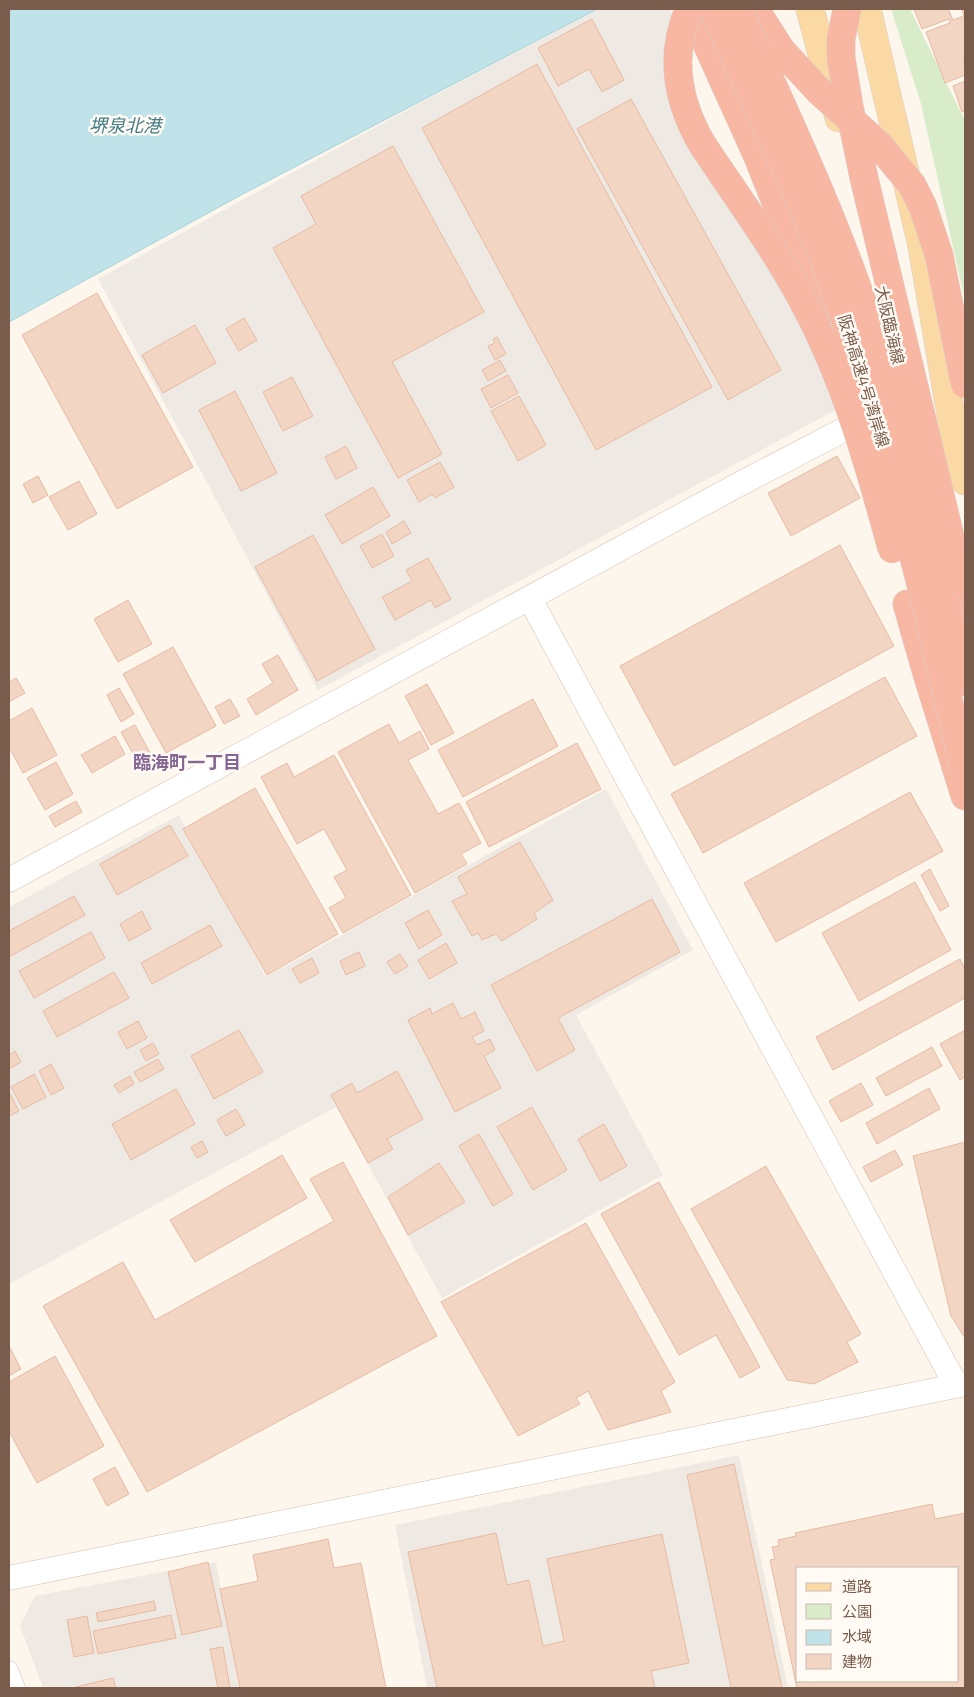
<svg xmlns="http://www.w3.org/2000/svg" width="974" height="1697" font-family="'Exo 2','Noto Sans JP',sans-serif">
	<rect width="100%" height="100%" fill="#fdf6ec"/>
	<!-- industrial -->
	<path fill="#efe9e4" d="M598 9H669L674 18 664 43 665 75 672 116 696 162 763 255 807 333 839 408 318 690 98 279 407 110Z
		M606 789 693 950 576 1015 663 1175 442 1298 336 1107 9 1284V907L179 815 266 977Z
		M739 1455 788 1688H427L395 1525Z
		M216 1562 239 1688H43L20 1626 35 1596Z"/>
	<!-- green -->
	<path fill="#d8ecc9" d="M891 9H910L965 121V300L921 104Z"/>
	<!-- water -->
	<path fill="#bfe3e8" stroke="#a5d3da" d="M9 9H597L241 195 9 322Z"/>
	<!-- building -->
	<path fill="#f3d5c3" stroke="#e6bba3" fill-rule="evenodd" d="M914 9H948L953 20 964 16 962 9H965V54L964 55 965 75 945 83 926 32 950 23 949 19 922 29Z
		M592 19 624 80 602 92 589 69 558 86 538 48Z
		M537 64 712 387 596 450 422 128Z
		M965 81V110L962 112 953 86Z
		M631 99 781 370 728 400 577 129Z
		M393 146 484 312 392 362 442 454 398 478 273 248 316 224 301 196Z
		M97 293 193 467 117 509 22 335Z
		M244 318 257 340 239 351 226 329Z
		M195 325 216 363 163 393 142 355Z
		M497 337 506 354 495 360 488 346 495 343 493 339Z
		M500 360 506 371 488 381 482 370Z
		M508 375 518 393 491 408 481 389Z
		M292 377 313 416 283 431 263 392Z
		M235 391 277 473 241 491 199 410Z
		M519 396 546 445 518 461 491 411Z
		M346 446 357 468 336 479 325 457Z
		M837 456 860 498 791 536 768 493Z
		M440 462 454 487 435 498 432 494 419 502 407 480Z
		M38 476 48 495 33 503 23 484Z
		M79 481 97 514 68 530 49 497Z
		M373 487 390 516 342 544 325 515Z
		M404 521 411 533 392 544 386 532Z
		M382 534 394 556 372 568 360 546Z
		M313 535 375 649 317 681 255 567Z
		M840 545 894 646 674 766 620 666Z
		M428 558 451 599 435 608 431 600 395 620 382 597 412 581 406 570Z
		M128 600 152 644 118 662 94 619Z
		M173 647 216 726 166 753 123 674Z
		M278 655 298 690 256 715 247 699 273 683 262 664Z
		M885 677 917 736 703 853 671 794Z
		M16 678 25 693 9 702V682Z
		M427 684 454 733 431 745 405 696Z
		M119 688 134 714 121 722 107 695Z
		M230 699 240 716 224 724 215 707Z
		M533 699 558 746 463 797 438 750Z
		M32 708 57 755 23 773 9 747V721Z
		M389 724 399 743 420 731 429 749 408 760 438 814 459 803 481 843 461 854 467 864 415 893 338 752Z
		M135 725 155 762 142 770 121 732Z
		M115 736 125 754 92 773 81 755Z
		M577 743 601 789 489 847 466 802Z
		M334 755 411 895 343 933 329 908 346 898 334 877 347 870 324 829 297 844 261 777 287 763 294 777Z
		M56 762 73 794 45 810 27 778Z
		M255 788 338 934 267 975 183 829Z
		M910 792 943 851 776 942 744 883Z
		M76 801 82 812 55 827 49 816Z
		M170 825 188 856 117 895 100 864Z
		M520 842 553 900 534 913 537 919 502 941 496 934 482 940 478 933 472 936 452 901 467 894 458 877Z
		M930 869 949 906 940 911 921 875Z
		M915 882 951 950 859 1001 822 933Z
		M74 896 85 915 9 957V931Z
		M652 899 680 952 558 1018 575 1050 537 1071 491 985Z
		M428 910 442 935 419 949 405 923Z
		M142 911 151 929 129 941 120 924Z
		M210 925 222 946 152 984 141 963Z
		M91 932 105 958 34 998 19 971Z
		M446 943 457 963 429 979 418 960Z
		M359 952 365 966 346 975 340 961Z
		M400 954 408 966 395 974 387 962Z
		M312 958 319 973 300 983 292 969Z
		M960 959 965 969V998L833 1070 816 1037Z
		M114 972 129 998 57 1037 43 1011Z
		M453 1003 461 1019 475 1012 484 1031 472 1037 477 1045 490 1039 495 1050 484 1056 501 1088 455 1112 408 1020 430 1008 432 1014Z
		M138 1021 147 1038 127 1049 118 1032Z
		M239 1030 263 1072 214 1099 191 1056Z
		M965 1030V1077L960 1080 940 1044Z
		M153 1043 159 1054 146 1061 140 1050Z
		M932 1047 942 1066 886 1096 876 1078Z
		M15 1051 21 1062 9 1069V1055Z
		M158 1059 164 1069 140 1082 134 1072Z
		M51 1064 64 1088 51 1095 39 1071Z
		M397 1071 423 1119 387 1139 393 1149 368 1163 331 1095 352 1083 357 1093Z
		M34 1074 46 1097 23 1109 11 1087Z
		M130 1076 134 1084 119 1093 114 1085Z
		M861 1083 873 1105 841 1122 829 1101Z
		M929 1088 940 1109 877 1144 866 1123Z
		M176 1089 195 1124 131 1160 112 1124Z
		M9 1092 19 1111 9 1116Z
		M532 1107 567 1170 533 1190 497 1127Z
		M236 1109 245 1125 226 1136 217 1120Z
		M604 1124 627 1166 600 1181 578 1139Z
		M479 1134 513 1194 493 1206 459 1146Z
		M202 1141 208 1152 197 1158 191 1147Z
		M965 1142V1338L951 1316 913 1156Z
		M895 1150 903 1165 871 1182 863 1167Z
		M282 1155 307 1198 195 1262 170 1220Z
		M343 1162 437 1336 147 1492 43 1306 123 1262 155 1320 334 1221 310 1179Z
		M439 1163 465 1202 408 1235 388 1197Z
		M766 1166 861 1334 847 1342 858 1362 814 1384 787 1380 691 1209Z
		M659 1182 760 1367 740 1378 716 1335 679 1355 601 1214Z
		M586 1223 675 1382 661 1391 671 1412 608 1430 588 1391 576 1398 580 1404 518 1436 441 1302Z
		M9 1346 21 1369 9 1376Z
		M55 1356 104 1446 37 1483 9 1431V1382Z
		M734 1464 782 1688H731L687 1475Z
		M115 1467 129 1494 107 1506 93 1479Z
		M932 1504 935 1519 965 1513V1688H797L770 1560 775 1559 772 1547 779 1546 778 1540 796 1536 795 1533ZM798 1568H958V1681H798Z
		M496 1533 507 1585 529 1580 543 1646 564 1641 547 1559 662 1534 689 1663 651 1671 655 1688H437L408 1552Z
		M328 1539 334 1568 361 1563 386 1688H240L220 1589 258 1581 253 1555Z
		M208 1562 222 1626 182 1635 168 1572Z
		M154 1601 156 1610 98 1622 96 1613Z
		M171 1615 176 1638 98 1654 93 1631Z
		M87 1616 94 1653 74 1657 67 1620Z
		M223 1647 230 1688H218L210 1649Z
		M113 1678 116 1688H76V1687Z"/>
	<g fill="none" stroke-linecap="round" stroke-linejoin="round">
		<!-- street casing -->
		<g stroke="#d1beb0" stroke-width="19">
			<path id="street" d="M9 1670 16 1688"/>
		</g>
		<!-- secondary casing -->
		<g stroke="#d6c0b0" stroke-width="25">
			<path id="secondary" d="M530 599 956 1385
				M9 880 736 486 872 415
				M9 1578 965 1384"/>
		</g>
		<!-- primary casing -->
		<g stroke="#dad1cd" stroke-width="29">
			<path id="primary" d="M810 9 839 118
				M867 9 922 246 952 421 965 481"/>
		</g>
		<!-- highway casing -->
		<g stroke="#dad1cd" stroke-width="29">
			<path id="highway" d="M691 9 758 157 820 314
				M755 9 781 50
				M961 582 965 608
				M907 604 927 674 965 796"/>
		</g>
		<!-- street -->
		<use href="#street" stroke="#fff" stroke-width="18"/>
		<!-- secondary -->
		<use href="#secondary" stroke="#fff" stroke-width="24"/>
		<!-- primary -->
		<use href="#primary" stroke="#fbd9a5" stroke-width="28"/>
		<!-- highway -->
		<use href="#highway" stroke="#f7b7a3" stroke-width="28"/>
		<!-- highway-bridge casing -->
		<g stroke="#dad1cd" stroke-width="29" stroke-linecap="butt">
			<path id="highway-bridge" d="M689 9C669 56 677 101 702 144 737 197 775 248 804 303 846 381 869 465 892 549
				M713 9 798 195 826 265 854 346 881 432 925 600 965 771
				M738 9C787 117 839 226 875 340 911 452 937 568 965 682
				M847 9 841 39V58L849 106 864 178 961 582
				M781 50 819 91 879 145 912 185 923 207 939 255 965 384"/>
		</g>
		<!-- highway-bridge -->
		<use href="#highway-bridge" stroke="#f7b7a3" stroke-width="28"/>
	</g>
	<g text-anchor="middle" stroke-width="5" stroke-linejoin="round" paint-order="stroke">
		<!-- street labels -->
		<g font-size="16" fill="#7a5c4d" stroke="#fffaf3">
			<text transform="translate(890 325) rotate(77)" y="6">大阪臨海線</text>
			<text transform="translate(864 381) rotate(73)" y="6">阪神高速4号湾岸線</text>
		</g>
		<!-- water labels -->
		<g font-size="18" font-style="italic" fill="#437c86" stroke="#fffaf3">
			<text x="125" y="132">堺泉北港</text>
		</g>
		<!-- neighbourhood labels -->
		<g font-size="18" font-weight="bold" fill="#846695" stroke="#fffaf3">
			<text x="187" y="769">臨海町一丁目</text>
		</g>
	</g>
	<!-- border -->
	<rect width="974" height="1697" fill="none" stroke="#7a5c4d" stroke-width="20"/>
	<!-- legend -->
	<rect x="796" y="1567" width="162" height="115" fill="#fffaf3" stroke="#cabbb1"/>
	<rect x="806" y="1583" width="25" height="8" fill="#fbd9a5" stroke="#cabbb1"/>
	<text x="842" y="1592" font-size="15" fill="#7a5c4d">道路</text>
	<rect x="806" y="1604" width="25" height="15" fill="#d8ecc9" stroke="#cabbb1"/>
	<text x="842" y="1617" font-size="15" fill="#7a5c4d">公園</text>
	<rect x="806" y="1630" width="25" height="15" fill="#bfe3e8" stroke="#cabbb1"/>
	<text x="842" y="1642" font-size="15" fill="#7a5c4d">水域</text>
	<rect x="806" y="1654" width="25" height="15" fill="#f3d5c3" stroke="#cabbb1"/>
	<text x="842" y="1667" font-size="15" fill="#7a5c4d">建物</text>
</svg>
